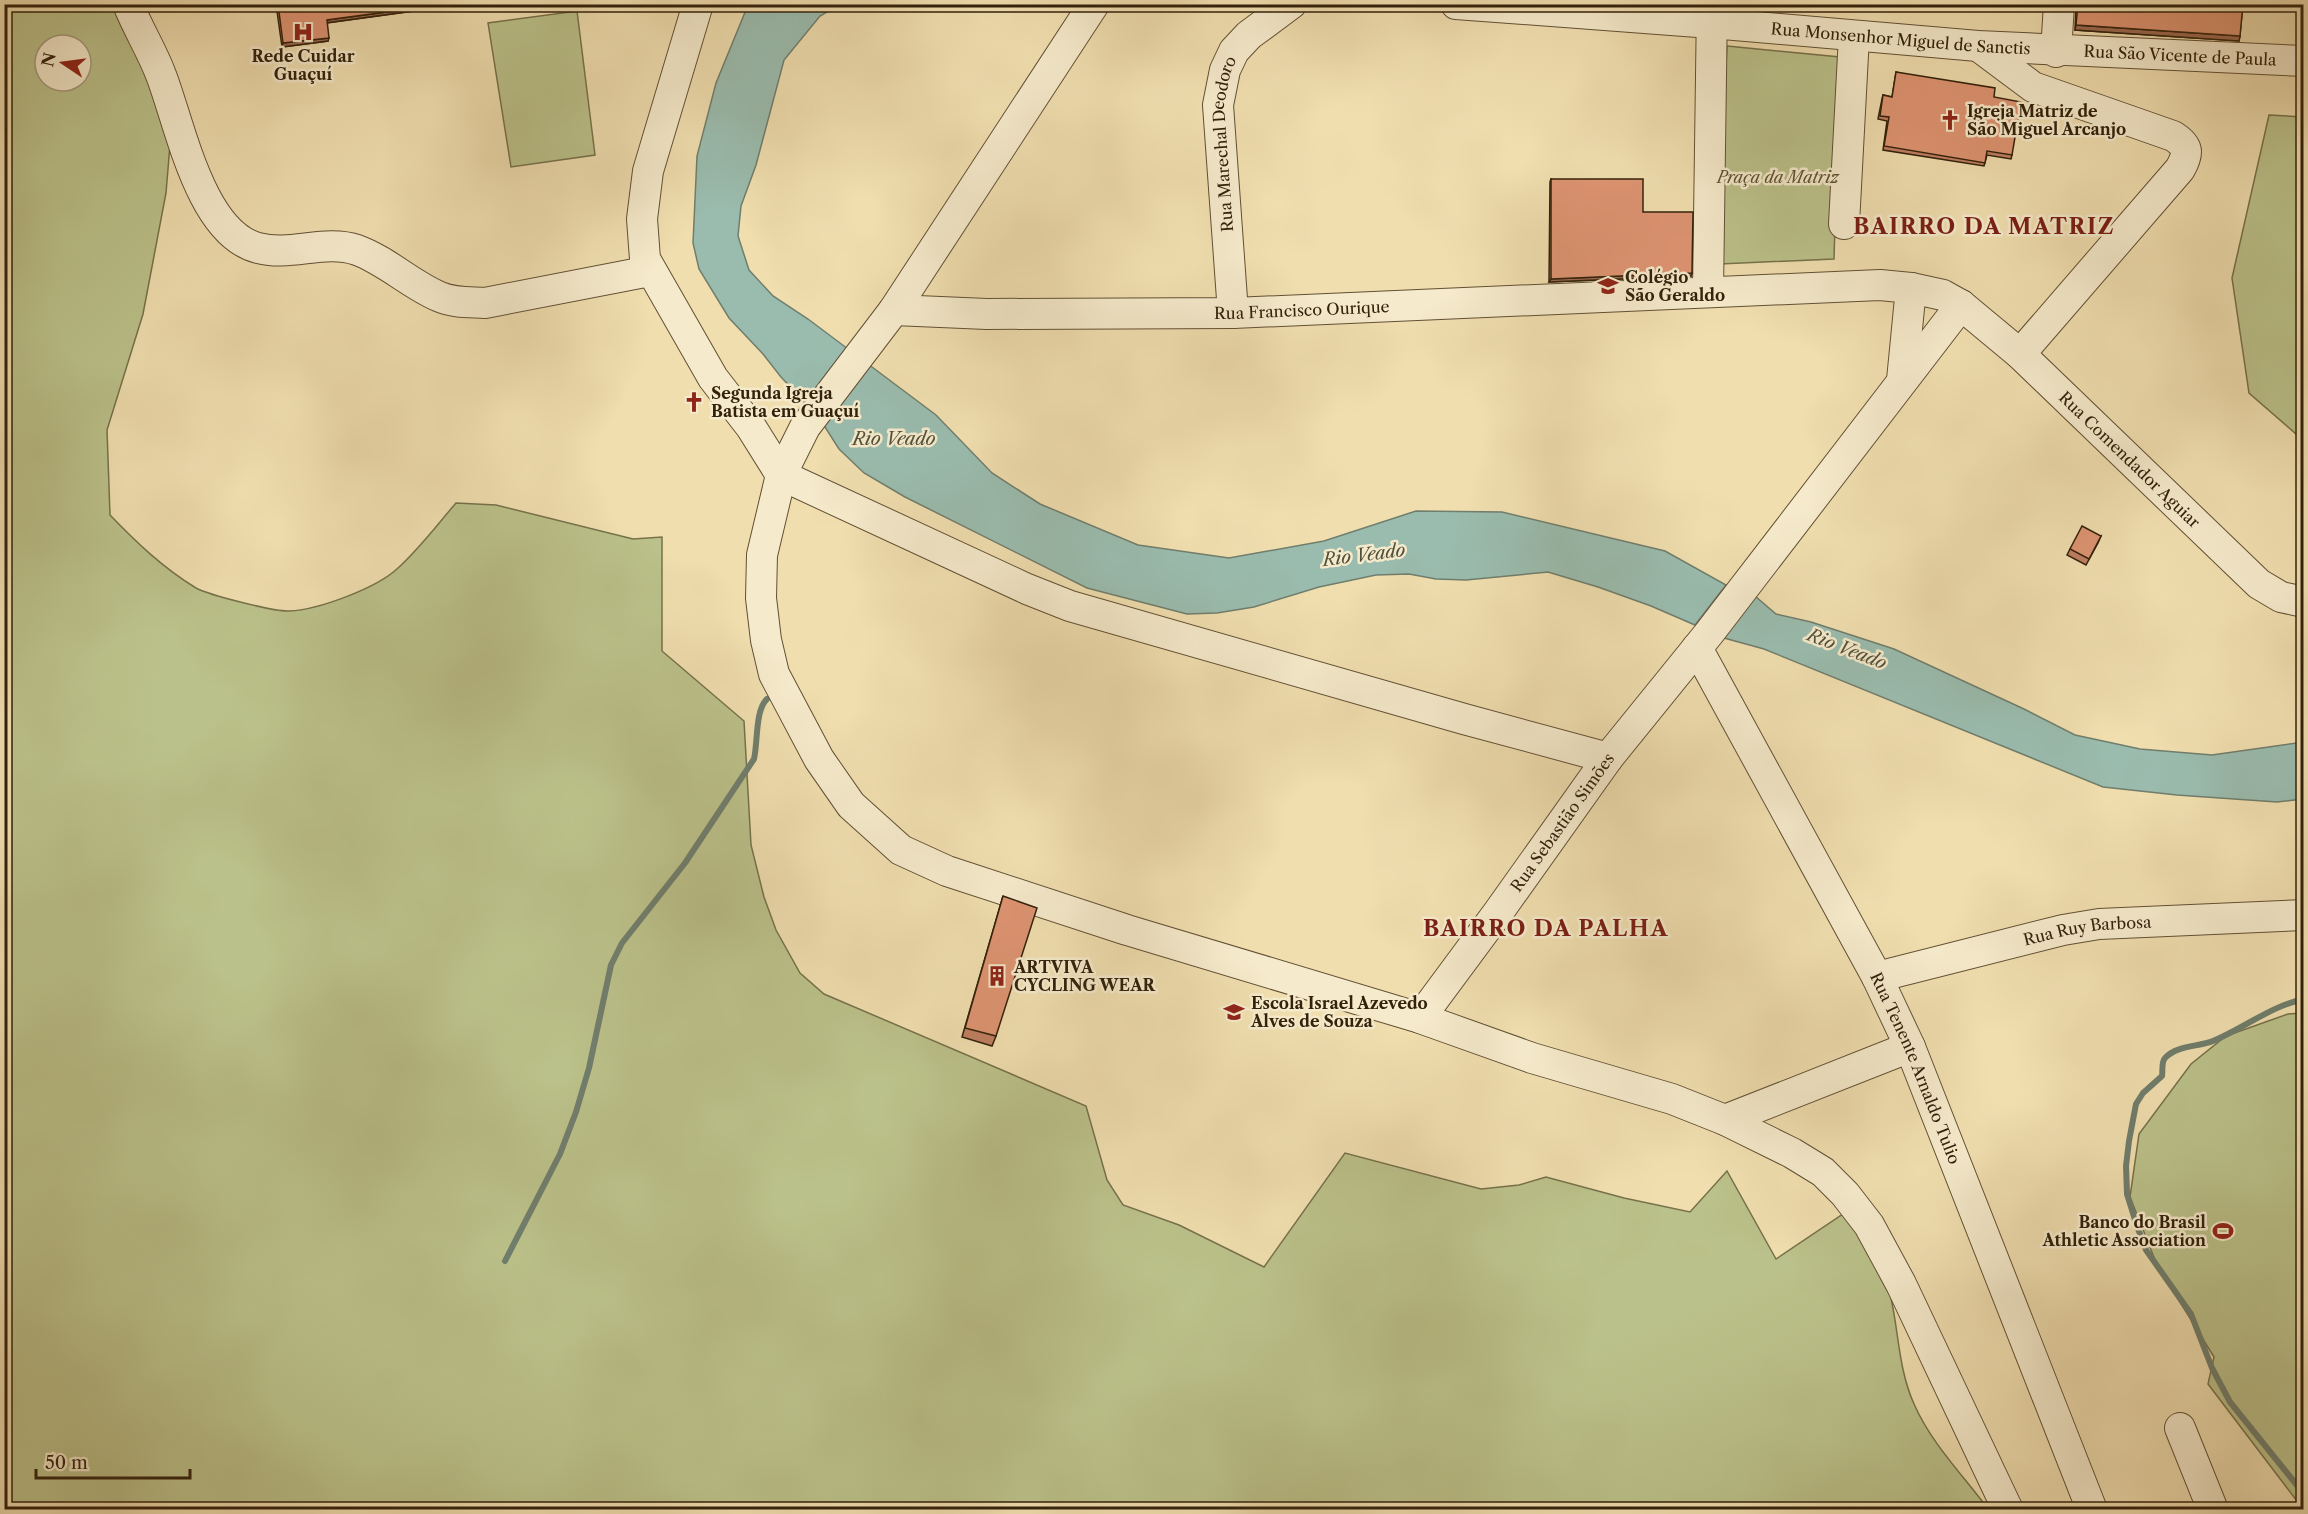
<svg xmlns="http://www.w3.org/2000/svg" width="2308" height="1514" font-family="'Libre Caslon Text',serif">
	<rect width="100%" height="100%" fill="#f0deaf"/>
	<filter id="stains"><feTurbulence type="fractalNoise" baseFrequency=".00333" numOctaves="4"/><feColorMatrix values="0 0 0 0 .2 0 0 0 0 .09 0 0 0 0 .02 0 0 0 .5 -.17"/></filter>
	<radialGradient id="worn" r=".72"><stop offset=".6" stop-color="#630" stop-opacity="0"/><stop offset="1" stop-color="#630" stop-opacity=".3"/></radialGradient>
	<!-- green -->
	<path fill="#bbc18a" stroke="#76714a" stroke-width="1.5" fill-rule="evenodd" d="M5 4 121 5 171 133 166 193 143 314 107 430 110 515C136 542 163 568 196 588 209 595 275 612 289 611 318 610 377 588 398 568 419 549 437 525 456 503L496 505 633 539 662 537V651L744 721 751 845 764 897 776 930 800 973 824 994 1086 1106 1107 1180 1123 1205 1179 1225 1264 1267 1345 1153 1481 1189 1519 1185 1546 1177 1624 1198 1690 1212 1727 1171 1776 1259 1855 1206C1865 1230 1878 1254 1886 1278 1899 1319 1896 1364 1914 1404 1931 1443 1963 1475 1988 1509L5 1510ZM45 45H81V81H45Z
		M577 11 595 155 511 167 488 23Z
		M1727 46 1840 57 1834 259 1720 264V178Z
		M2269 115 2303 117V440L2249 393 2232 278Z
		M2303 1013H2304L2303 1509 2208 1384 2214 1357 2157 1265 2130 1197 2139 1134 2191 1064 2226 1036 2288 1014Z"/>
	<!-- water -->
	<path fill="#9abcae" stroke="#707e6d" stroke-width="1.5" d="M748 5H839L820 16 784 60 756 165 741 206 738 236 749 270 773 296 808 319 936 415 992 473 1040 504 1138 545 1229 558 1324 541 1416 511 1502 512 1665 551 1726 585 1695 625 1651 606 1598 587 1548 572 1466 580 1436 579 1409 574 1376 575 1319 587 1254 607 1217 613 1187 614 1087 588 905 497 864 473 839 449 818 416 781 377 763 354 729 318 699 269 693 243 697 156 716 83Z
		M1755 596 1776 614 1811 622 1894 649 2024 709 2075 735 2140 749 2212 755 2303 742V799L2277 802 2177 795 2103 787 1764 649 1724 638Z"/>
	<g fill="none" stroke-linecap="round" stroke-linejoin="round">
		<!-- stream -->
		<path stroke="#707e6d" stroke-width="6" d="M2304 999C2271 1006 2244 1028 2213 1041 2198 1047 2177 1045 2165 1058 2161 1063 2163 1070 2162 1076L2143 1093 2136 1104 2129 1141 2126 1166 2127 1194 2137 1226 2146 1250 2191 1314 2212 1368 2230 1402 2304 1494
			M505 1261 560 1154 576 1112 589 1068 611 965 622 943 685 863 754 759C758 742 755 710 767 699"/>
		<!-- minor casing -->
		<g stroke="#625034" stroke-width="32">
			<g id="minor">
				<path d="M128 4C138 29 152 51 161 75 180 124 200 233 258 248 291 257 324 239 357 250 387 261 411 285 440 297 454 303 471 302 485 303L650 271"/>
				<path d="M698 4 648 171 642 219 645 259 713 378 751 427 781 475"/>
				<path d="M1094 4 894 310 805 427 781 475 762 555 761 598 766 640 774 674 819 759 851 805 901 850 947 871 1127 930 1420 1018 1532 1058 1672 1099 1725 1120 1792 1153 1823 1172 1845 1194 1869 1225 1901 1284 2008 1510"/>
				<path id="s1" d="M1456 4 1711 23 1978 46 2304 61"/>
				<path d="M1978 46 2033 87 2173 136C2189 146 2189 153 2180 169L2020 354"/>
				<path d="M2056 52 2059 4"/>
				<path d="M1844 224 1854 36"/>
				<path d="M1708 292 1712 4"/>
				<path id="s2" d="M894 310 987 314 1233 313 1880 285 1911 288 1943 295 1961 305 2020 354 2259 584 2281 597 2304 602"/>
				<path id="s3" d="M1233 313 1218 105 1225 70 1234 51 1249 35 1291 4"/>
				<path d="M1902 380 1911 288"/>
				<path d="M781 475 1027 589 1070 606 1464 719 1608 758"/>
				<path id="s4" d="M1697 648 1877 977 1910 1047 2092 1510"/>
				<path id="s5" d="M1877 977 2063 930 2099 924 2304 915"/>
				<path id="s6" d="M1420 1018 1497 914 1608 758 1710 632 1961 305"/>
				<path d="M1725 1120 1910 1047"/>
				<path d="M2180 1428 2213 1510"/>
			</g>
		</g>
		<!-- minor -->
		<use href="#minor" stroke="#f5eacb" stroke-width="30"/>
	</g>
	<!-- wall -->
	<path fill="#bf7f62" stroke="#32210b" stroke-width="1.5" d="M276 4H465L327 23 328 41 282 47Z
		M2076 4H2243L2240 36 2239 41 2075 30Z
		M1896 72 1994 97 2012 155 2011 159 1987 155 1984 166 1883 150 1887 121 1878 119 1882 99 1883 95 1892 97Z
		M1551 179 1643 212 1692 273 1691 276 1549 282 1550 182Z
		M2101 536 2098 543 2086 565 2067 555 2070 549Z
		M1003 896 996 1036 992 1046 962 1037Z"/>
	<!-- shaded-wall -->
	<path fill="#9b6850" stroke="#32210b" stroke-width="1.5" d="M446 4H465L325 23 327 20Z
		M2076 25 2240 36 2239 41 2075 30Z
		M329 38 328 41 282 47 283 43Z
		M1692 273 1691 276 1549 282 1551 279Z"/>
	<!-- building -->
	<path fill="#de9472" stroke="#32210b" stroke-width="1.5" d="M278 4H446L327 20 329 38 283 43Z
		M2078 4H2243L2240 36 2076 25Z
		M1896 72 1995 88 1994 97 2021 102 2012 155 1987 151 1985 163 1884 146 1889 117 1880 116 1883 95 1892 97Z
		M1551 179H1643V212H1693L1692 273 1551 279Z
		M2082 526 2101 536 2089 559 2070 549Z
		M1003 896 1037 908 996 1036 965 1028Z"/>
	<!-- icons -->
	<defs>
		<g id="hospital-bare" transform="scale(1.62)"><path d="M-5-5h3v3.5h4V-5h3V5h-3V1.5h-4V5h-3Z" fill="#8f2418" stroke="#f5eacb" stroke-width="2.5" paint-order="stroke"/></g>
		<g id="church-bare" transform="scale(1.62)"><path d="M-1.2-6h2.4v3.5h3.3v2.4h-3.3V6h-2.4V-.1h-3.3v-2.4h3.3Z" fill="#8f2418" stroke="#f5eacb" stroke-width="2.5" paint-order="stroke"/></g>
		<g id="school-bare" transform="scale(1.62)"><path d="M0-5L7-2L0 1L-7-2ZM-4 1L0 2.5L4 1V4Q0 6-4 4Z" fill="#8f2418" stroke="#f5eacb" stroke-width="2.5" paint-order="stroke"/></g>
		<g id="building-bare" transform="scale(1.62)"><path d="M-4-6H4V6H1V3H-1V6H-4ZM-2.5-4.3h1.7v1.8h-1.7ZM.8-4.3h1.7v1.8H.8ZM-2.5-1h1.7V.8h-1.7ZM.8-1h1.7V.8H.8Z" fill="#8f2418" stroke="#f5eacb" stroke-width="2.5" paint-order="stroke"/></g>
		<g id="stadium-bare" transform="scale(1.62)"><path d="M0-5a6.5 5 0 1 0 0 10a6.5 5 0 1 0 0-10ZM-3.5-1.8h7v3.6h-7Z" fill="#8f2418" stroke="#f5eacb" stroke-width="2.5" paint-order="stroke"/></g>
	</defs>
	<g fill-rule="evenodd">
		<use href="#hospital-bare" x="303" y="32"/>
		<use href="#church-bare" x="1950" y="120"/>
		<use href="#school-bare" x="1608" y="286"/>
		<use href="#church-bare" x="694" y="402"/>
		<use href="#building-bare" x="997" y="976"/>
		<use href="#school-bare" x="1234" y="1012"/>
		<use href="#stadium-bare" x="2223" y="1231"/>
	</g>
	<g text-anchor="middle" stroke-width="5" stroke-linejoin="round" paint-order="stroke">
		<!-- street labels -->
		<g font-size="16" fill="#32210b" stroke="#f5eacb">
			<text dy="6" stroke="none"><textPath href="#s1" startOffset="446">Rua Monsenhor Miguel de Sanctis</textPath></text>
			<text dy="6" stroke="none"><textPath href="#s1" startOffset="726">Rua São Vicente de Paula</textPath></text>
			<text dy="6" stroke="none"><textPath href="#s3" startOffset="170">Rua Marechal Deodoro</textPath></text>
			<text dy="6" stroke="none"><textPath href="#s2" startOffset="408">Rua Francisco Ourique</textPath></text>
			<text dy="6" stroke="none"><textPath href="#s2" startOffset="1300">Rua Comendador Aguiar</textPath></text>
			<text dy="6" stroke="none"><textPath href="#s6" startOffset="242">Rua Sebastião Simões</textPath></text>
			<text dy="6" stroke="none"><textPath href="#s5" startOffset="216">Rua Ruy Barbosa</textPath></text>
			<text dy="6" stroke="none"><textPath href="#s4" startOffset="474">Rua Tenente Arnaldo Tulio</textPath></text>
		</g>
		<!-- poi labels -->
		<g font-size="16" font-weight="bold" fill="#32210b" stroke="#f5eacb" text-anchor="start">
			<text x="303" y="62" text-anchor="middle">Rede Cuidar<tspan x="303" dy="18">Guaçuí</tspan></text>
			<text x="1967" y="117">Igreja Matriz de<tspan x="1967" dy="18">São Miguel Arcanjo</tspan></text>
			<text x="1625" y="283">Colégio<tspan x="1625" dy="18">São Geraldo</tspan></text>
			<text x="711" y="399">Segunda Igreja<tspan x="711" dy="18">Batista em Guaçuí</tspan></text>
			<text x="1014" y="973">ARTVIVA<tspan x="1014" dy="18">CYCLING WEAR</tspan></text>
			<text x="1251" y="1009">Escola Israel Azevedo<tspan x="1251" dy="18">Alves de Souza</tspan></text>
			<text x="2206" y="1228" text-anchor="end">Banco do Brasil<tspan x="2206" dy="18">Athletic Association</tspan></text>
		</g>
		<!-- park labels -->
		<g font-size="16" font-style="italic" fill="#5b5131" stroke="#f5eacb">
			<text x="1778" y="183">Praça da Matriz</text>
		</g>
		<!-- water labels -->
		<g font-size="18" font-style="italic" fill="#51503c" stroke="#f5eacb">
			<text x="894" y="445">Rio Veado</text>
			<text transform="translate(1364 555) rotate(-7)" y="6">Rio Veado</text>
			<text transform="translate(1847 649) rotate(21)" y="6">Rio Veado</text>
		</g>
		<!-- district labels -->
		<g font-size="22" font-weight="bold" letter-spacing="1.5" fill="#7a1f14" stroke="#f5eacb">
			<text x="1984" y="234">BAIRRO DA MATRIZ</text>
			<text x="1546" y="936">BAIRRO DA PALHA</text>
		</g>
	</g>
	<!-- margin -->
	<rect width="2308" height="1514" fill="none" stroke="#f0deaf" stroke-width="24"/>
	<rect x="6" y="6" width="2296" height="1502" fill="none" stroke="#32210b" stroke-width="3"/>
	<rect x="12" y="12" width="2284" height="1490" fill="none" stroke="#32210b" stroke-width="1.5"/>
	<!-- north arrow -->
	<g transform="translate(63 63) rotate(283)"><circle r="28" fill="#f5eacb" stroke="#a79a7e" stroke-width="1.5"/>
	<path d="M0-4.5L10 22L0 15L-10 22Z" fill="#8f2418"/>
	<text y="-9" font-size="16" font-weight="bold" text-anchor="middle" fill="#32210b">N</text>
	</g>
	<!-- scale -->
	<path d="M36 1469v9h154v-9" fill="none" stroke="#32210b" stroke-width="3"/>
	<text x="45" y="1469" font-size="18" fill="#32210b" stroke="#f5eacb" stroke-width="4.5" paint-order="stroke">50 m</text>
	<rect width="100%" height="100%" filter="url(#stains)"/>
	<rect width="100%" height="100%" fill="url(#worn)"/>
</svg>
